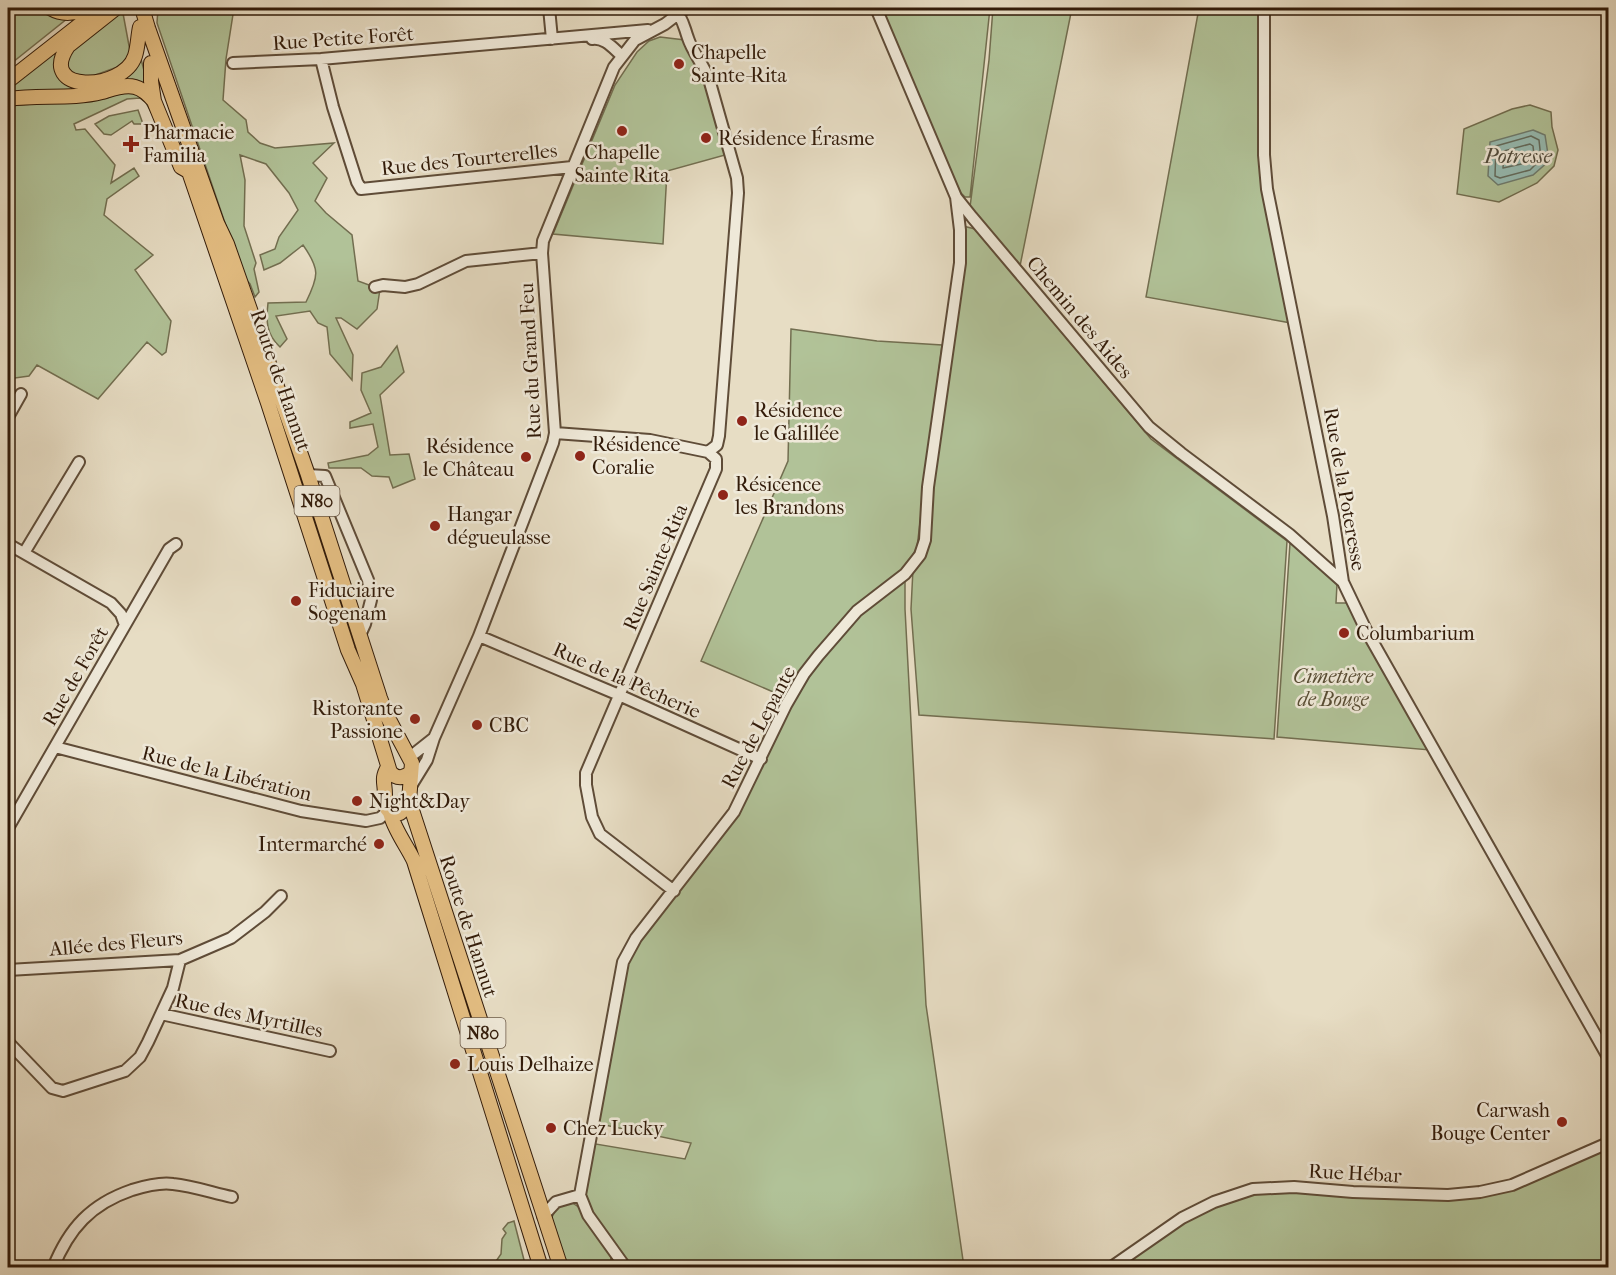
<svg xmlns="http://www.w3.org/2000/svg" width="1616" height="1275" font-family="'IM FELL French Canon',serif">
	<rect width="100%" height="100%" fill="#e7ddc4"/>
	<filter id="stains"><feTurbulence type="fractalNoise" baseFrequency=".00333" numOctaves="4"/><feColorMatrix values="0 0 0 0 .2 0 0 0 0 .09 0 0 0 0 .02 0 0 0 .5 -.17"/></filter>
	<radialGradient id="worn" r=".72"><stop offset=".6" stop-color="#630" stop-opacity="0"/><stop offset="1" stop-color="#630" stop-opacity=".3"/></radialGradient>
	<!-- green -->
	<path fill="#b1c298" stroke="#726e50" stroke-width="1.5" d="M14 8H37L68 18 8 66V13Z
		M122 8 130 51 123 65 90 77H75L66 64 70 50Z
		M158 8H234L226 59 223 100 246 120 248 132 260 143 275 148 334 143 313 163 327 178 315 201 326 213 352 235 358 281 380 289 377 309 357 329 341 318H336L353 355 352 380 330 354 327 327 318 323 310 311 276 316 287 339 280 347C266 334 266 321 268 303L306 302C319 276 320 269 303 245L280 263 264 270 260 255 275 249 279 237 298 210 289 193 266 164 240 155 245 180 244 226 256 263 254 269 259 292 255 297 250 284 243 276 157 23Z
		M882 8H990L970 197H965L961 193 945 160Z
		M993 8H1072L1020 266 970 207 989 60Z
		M1199 8H1259L1260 168 1291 323 1146 297Z
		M660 37 685 40 704 81 725 155 667 171 663 244 553 234 615 85 637 52 649 41Z
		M61 47 56 59 64 82 67 85 90 86 139 51 149 90 101 88 8 94V86Z
		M126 91C145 94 150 107 157 123L146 103 140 98 127 99 74 124 76 130 85 129 115 165 111 183 134 168 139 176 107 199 104 215 153 255 135 270 171 321 166 352 162 355 147 342 98 399 37 365 29 376 8 379V106L107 98Z
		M1530 105 1551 112 1552 127 1558 150 1554 166 1537 183 1499 202 1457 194 1464 129 1512 109Z
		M138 110 143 124H134L132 121 111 135 104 134 95 124 109 116Z
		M963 226 975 229 1151 439 1287 541 1274 739 919 715 911 609 913 569 925 548Z
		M791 329 877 341 942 345 917 547 909 562 785 697 701 661 788 461Z
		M397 346 404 372 380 395 390 455 409 454 415 479 393 488 389 477 372 476 361 468H329L328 463 368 455 378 447 373 424 350 428V422L371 413 361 390 362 373 381 367Z
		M1290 543 1337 584 1336 603H1349L1430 750 1277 737Z
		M905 577V609L926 1005 964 1267H630L593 1215 583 1196 590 1143 685 1159 691 1143 595 1123 603 1066 631 952 737 813 788 710 816 666 841 634 871 604Z
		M1608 1148V1267L1118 1268 1172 1229 1223 1202 1242 1196 1283 1191 1440 1200 1478 1196Z
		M571 1202 580 1208 608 1251 611 1257 610 1267H572C563 1259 549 1230 552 1217 555 1208 562 1204 571 1202Z
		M514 1221 524 1260 520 1267H492L501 1254 502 1239 506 1233 503 1229 508 1223Z"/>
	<!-- water -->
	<path fill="#97bcb3" stroke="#6f7c6f" stroke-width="1.5" d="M1533 130 1545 135 1549 161 1533 175 1498 185 1488 176 1490 142Z"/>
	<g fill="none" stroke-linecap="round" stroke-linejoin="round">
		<!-- shore -->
		<path stroke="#646c5e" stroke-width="1.5" d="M1531 136 1539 140 1541 159 1530 170 1500 178 1495 176 1496 146Z
			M1530 144 1533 146 1534 155 1526 163 1503 168 1504 151Z"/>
		<!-- minor casing -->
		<g stroke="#5f4c38" stroke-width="14">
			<path id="minor" d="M549 8 552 39
				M876 8 956 197 972 217 1149 427 1181 453 1289 534 1343 582
				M1264 8V155L1267 189 1333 516 1343 582 1366 630 1608 1057
				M679 15C685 26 684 27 688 38 692 51 704 66 709 79L737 178 738 193 719 436 717 445 708 452
				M592 39C604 37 613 48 621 55
				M321 59 333 107 357 182 361 189 572 167
				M233 63 321 59 648 30
				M375 287 383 285 405 287 418 284 466 261 542 253
				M8 417 21 394
				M555 433 650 440 708 452
				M308 475 325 476 368 580 371 600 365 624 360 635
				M8 544 111 603 121 614 125 625
				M24 553 79 462
				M479 636 619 695 761 759
				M55 747 301 811 366 821 380 818 388 811
				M410 757 434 738
				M411 786 427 760 434 738 479 636 553 443 555 433 542 253 543 241 614 67 635 40 665 24 686 8
				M8 828 169 549 176 544
				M674 891 600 834 592 817 586 785V773L716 469V459L708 452
				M8 970 180 960 231 938 265 912 281 896
				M161 1014 330 1051
				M8 1042 52 1088 63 1091 125 1071 140 1057 148 1042 173 988 180 960
				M543 1216 556 1202 580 1195
				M53 1268C69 1228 91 1204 132 1190 145 1186 160 1182 173 1184 193 1186 213 1193 232 1197
				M626 1268 588 1215 580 1195 623 962 636 938 734 812 786 705 804 674 818 656 857 611 905 574 920 555 925 540 928 487 960 263V230L956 197
				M1110 1268 1182 1218 1214 1202 1253 1189 1294 1187 1353 1192 1448 1195 1480 1192 1512 1185 1608 1143"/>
		</g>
		<!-- major casing -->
		<g stroke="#321b09" stroke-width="16">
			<path id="major" d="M50 8C64 16 75 13 89 8
				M116 8 68 46C36 94 123 92 135 56 138 47 138 36 140 27
				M142 8 148 28 217 223 227 244 308 475 380 698 386 714 412 763 409 801 561 1268
				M151 63V81L154 101
				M8 81 101 8
				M8 99C39 94 71 100 102 92 112 89 124 84 135 87 143 89 149 95 154 101L181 167 188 171
				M186 163 268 403 348 650 363 684 390 772C396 779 404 779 411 772
				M388 767C381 779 385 782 385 795 385 806 386 815 400 813L407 806 409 801
				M390 812C393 828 407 846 414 861L541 1268"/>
		</g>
		<!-- minor -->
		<use href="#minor" stroke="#efe9d9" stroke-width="10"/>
		<!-- major -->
		<use href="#major" stroke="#e4be82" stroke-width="14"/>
	</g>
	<!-- markers -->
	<g fill="#8f2418" stroke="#efe9d9" stroke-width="2">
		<circle cx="679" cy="64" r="6"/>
		<circle cx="622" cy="131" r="6"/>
		<circle cx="706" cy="138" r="6"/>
		<path d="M128 135h6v6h6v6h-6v6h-6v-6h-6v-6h6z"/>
		<circle cx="742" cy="421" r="6"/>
		<circle cx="580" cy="456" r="6"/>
		<circle cx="526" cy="457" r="6"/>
		<circle cx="723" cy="495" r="6"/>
		<circle cx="435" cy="526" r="6"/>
		<circle cx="296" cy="601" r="6"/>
		<circle cx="1344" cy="633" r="6"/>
		<circle cx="415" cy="719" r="6"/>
		<circle cx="477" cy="725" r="6"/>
		<circle cx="357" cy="801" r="6"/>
		<circle cx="379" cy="844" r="6"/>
		<circle cx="455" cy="1064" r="6"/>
		<circle cx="1562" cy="1122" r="6"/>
		<circle cx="551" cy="1128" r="6"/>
	</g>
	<g text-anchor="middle" stroke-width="5" stroke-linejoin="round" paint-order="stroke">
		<!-- shield labels -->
		<g fill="#efe9d9" stroke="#6b5947" stroke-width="1.5">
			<rect x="294.5" y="486" width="45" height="30" rx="4.5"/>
			<rect x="460.5" y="1018" width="45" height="30" rx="4.5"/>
		</g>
		<g font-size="18" font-weight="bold" fill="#321b09">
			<text x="317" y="507">N80</text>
			<text x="483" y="1039">N80</text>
		</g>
		<!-- street labels -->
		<g font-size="20" fill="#321b09" stroke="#efe9d9">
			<text transform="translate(343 38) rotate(-4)" y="7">Rue Petite Forêt</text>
			<text transform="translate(469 159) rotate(-6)" y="7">Rue des Tourterelles</text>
			<text transform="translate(1080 317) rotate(50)" y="7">Chemin des Aides</text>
			<text transform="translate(530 361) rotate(-93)" y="7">Rue du Grand Feu</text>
			<text transform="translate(281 380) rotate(71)" y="7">Route de Hannut</text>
			<text transform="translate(1345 489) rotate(80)" y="7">Rue de la Poteresse</text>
			<text transform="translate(655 567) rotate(-67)" y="7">Rue Sainte-Rita</text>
			<text transform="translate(75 676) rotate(-60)" y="7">Rue de Forêt</text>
			<text transform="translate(627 680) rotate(24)" y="7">Rue de la Pêcherie</text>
			<text transform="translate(758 727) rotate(-62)" y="7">Rue de Lepante</text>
			<text transform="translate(227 773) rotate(14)" y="7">Rue de la Libération</text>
			<text transform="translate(469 926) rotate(72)" y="7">Route de Hannut</text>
			<text transform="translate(116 943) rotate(-5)" y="7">Allée des Fleurs</text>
			<text transform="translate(249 1015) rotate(12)" y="7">Rue des Myrtilles</text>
			<text transform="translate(1355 1173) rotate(3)" y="7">Rue Hébar</text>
		</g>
		<!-- poi labels -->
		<g font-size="20" fill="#321b09" stroke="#efe9d9" text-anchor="start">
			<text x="691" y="59">Chapelle<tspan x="691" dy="23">Sainte-Rita</tspan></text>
			<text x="143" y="139">Pharmacie<tspan x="143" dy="23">Familia</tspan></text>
			<text x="718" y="145">Résidence Érasme</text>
			<text x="622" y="159" text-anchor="middle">Chapelle<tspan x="622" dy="23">Sainte Rita</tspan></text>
			<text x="754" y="417">Résidence<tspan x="754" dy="23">le Galillée</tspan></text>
			<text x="592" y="451">Résidence<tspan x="592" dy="23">Coralie</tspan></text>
			<text x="514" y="453" text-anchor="end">Résidence<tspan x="514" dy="23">le Château</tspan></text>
			<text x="735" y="491">Résicence<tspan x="735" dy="23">les Brandons</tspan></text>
			<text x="447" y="521">Hangar<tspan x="447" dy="23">dégueulasse</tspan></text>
			<text x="308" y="597">Fiduciaire<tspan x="308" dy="23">Sogenam</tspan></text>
			<text x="1356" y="640">Columbarium</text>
			<text x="403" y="715" text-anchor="end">Ristorante<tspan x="403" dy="23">Passione</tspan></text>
			<text x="489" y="732">CBC</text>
			<text x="369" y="808">Night&amp;Day</text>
			<text x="367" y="851" text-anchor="end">Intermarché</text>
			<text x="467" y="1071">Louis Delhaize</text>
			<text x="1550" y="1117" text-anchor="end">Carwash<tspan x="1550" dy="23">Bouge Center</tspan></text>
			<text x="563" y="1135">Chez Lucky</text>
		</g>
		<!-- park labels -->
		<g font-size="20" font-style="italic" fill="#584d34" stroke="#efe9d9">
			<text x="1333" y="683">Cimetière<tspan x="1333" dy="23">de Bouge</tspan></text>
		</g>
		<!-- water labels -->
		<g font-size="21" font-style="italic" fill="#504b3c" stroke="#efe9d9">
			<text x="1518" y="163">Potresse</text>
		</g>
	</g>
	<!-- margin -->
	<rect width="1616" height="1275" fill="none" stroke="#e7ddc4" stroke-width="30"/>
	<rect x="9" y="9" width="1598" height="1257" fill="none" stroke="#321b09" stroke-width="3"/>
	<rect x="15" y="15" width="1586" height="1245" fill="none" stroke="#321b09" stroke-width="1.5"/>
	<rect width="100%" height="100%" filter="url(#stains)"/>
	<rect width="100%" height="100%" fill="url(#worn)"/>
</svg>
